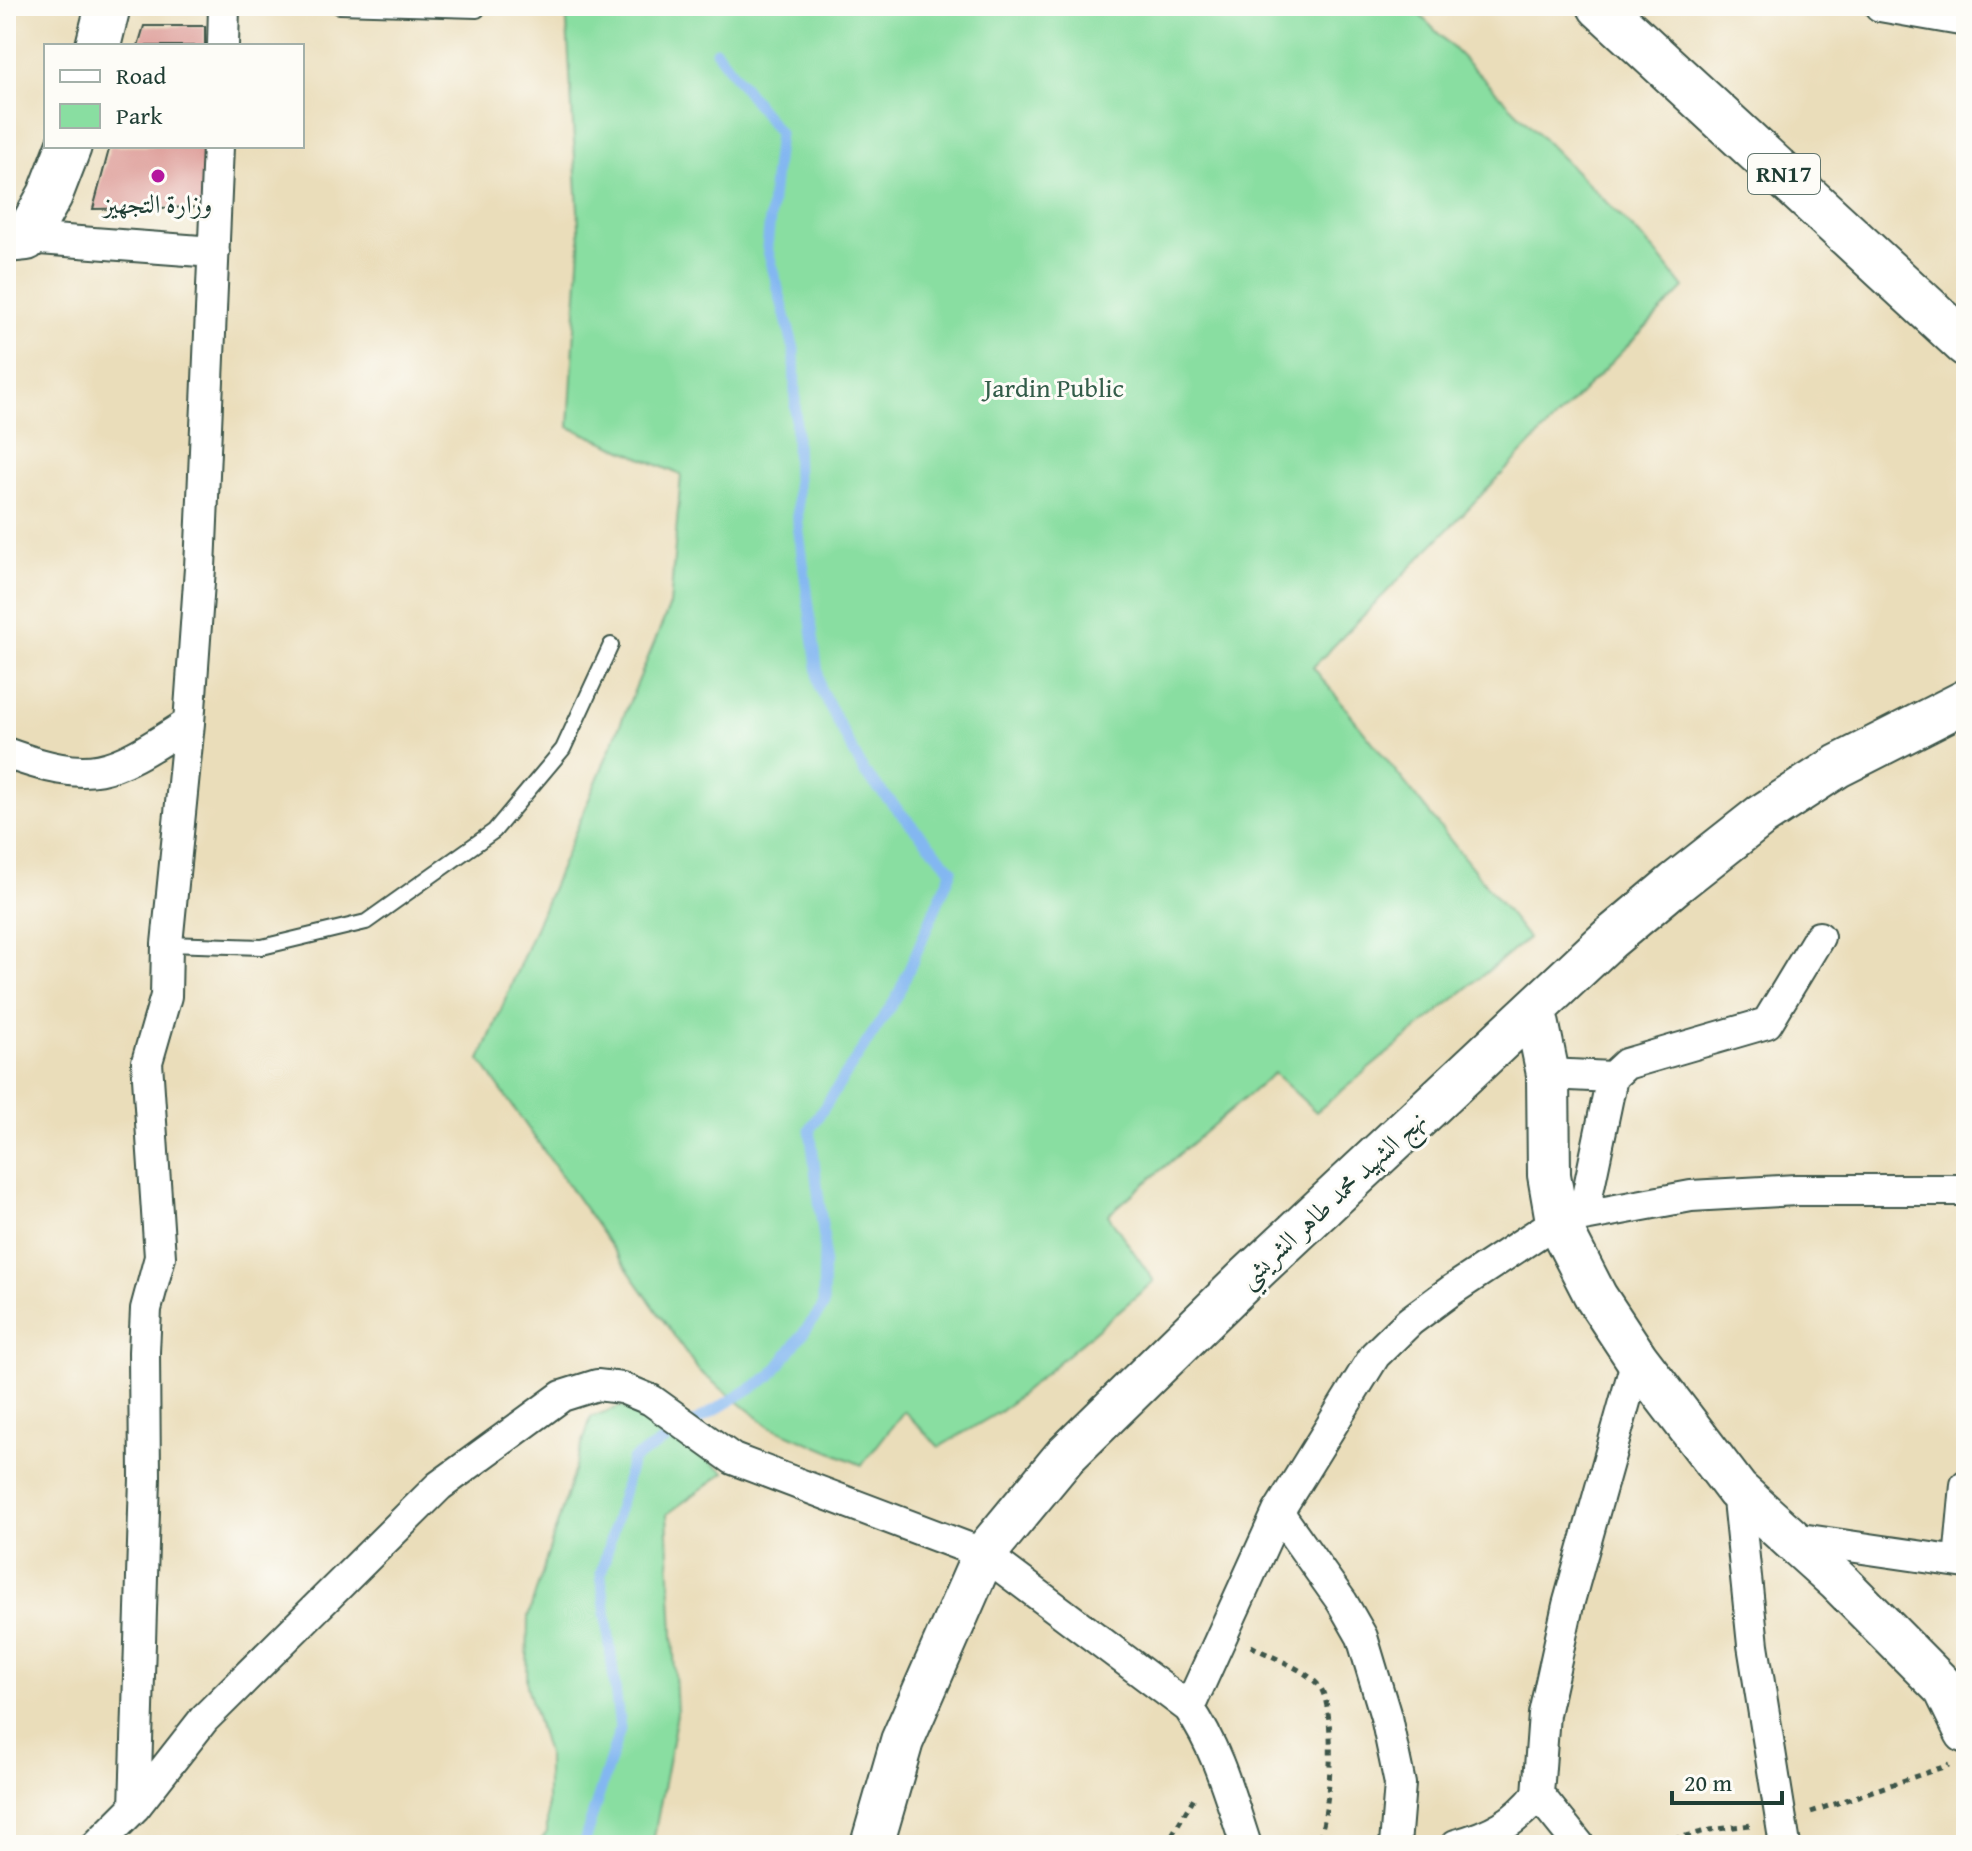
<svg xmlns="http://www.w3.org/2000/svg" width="1972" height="1851" font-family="'Gentium Book Plus',Amiri,serif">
	<rect width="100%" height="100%" fill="#fdfcf7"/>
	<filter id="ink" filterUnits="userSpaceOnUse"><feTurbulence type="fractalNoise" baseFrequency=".0125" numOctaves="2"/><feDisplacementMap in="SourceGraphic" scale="16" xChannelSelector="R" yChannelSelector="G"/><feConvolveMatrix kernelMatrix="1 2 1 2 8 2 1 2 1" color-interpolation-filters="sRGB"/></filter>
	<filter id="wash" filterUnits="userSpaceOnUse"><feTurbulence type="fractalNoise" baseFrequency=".006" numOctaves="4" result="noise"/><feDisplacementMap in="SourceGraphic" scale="32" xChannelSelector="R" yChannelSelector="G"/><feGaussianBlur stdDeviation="1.8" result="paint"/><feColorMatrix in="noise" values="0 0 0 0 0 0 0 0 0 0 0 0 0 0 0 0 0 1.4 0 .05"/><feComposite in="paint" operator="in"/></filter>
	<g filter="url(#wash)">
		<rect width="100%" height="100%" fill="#eaddba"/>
		<!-- green -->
		<path fill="#89dea1" stroke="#548e6a" stroke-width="2" d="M566 6H1411L1655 251 1684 288 1313 667 1528 938 1316 1112 1274 1073 1108 1215 1154 1281 1001 1411 939 1447 904 1411 862 1465 769 1426 699 1371 480 1060 670 605 681 475 569 427 580 244Z
			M622 1406 725 1472 667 1514 677 1714 654 1837 649 1845H537L547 1832V1754L527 1686 528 1617 591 1417Z"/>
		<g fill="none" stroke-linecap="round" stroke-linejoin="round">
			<!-- stream -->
			<path stroke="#83b7f1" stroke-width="11" d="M583 1845 620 1729 601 1574 632 1460 771 1376 823 1307 824 1240 810 1129 898 995 952 870 864 772 820 688 798 525 794 349 767 247 779 133 716 51"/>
		</g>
		<g id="blocks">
			<!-- building -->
			<path fill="#db9692" d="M144 26H205V46H138Z
				M110 146H216L213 207 93 209Z"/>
		</g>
	</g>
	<g filter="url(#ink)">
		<use href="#blocks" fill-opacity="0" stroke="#3d5548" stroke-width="2"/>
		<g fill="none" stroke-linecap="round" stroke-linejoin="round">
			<!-- lane casing -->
			<g stroke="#3d5548" stroke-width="18">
				<path id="lane" d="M339 6 477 10
					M167 944 262 947 366 922 494 831 563 749 611 645"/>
			</g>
			<!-- street casing -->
			<g stroke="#3d5548" stroke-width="34">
				<path id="street" d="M1880 6 1966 21
					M223 46 224 6
					M26 238 214 252
					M6 753C97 786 112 772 189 723
					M1548 1074 1612 1077
					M1583 1216 1612 1077 1626 1064 1767 1023 1819 937
					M1737 1490 1753 1645 1785 1845
					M1278 1512 1342 1602 1362 1637 1386 1717 1400 1784 1395 1845
					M1787 1537 1966 1563
					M1959 1561 1966 1485
					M1189 1708 1278 1512 1375 1355 1410 1321 1452 1290 1557 1221 1691 1196 1797 1190H1966
					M135 1807 145 1478 144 1352 146 1309 160 1257 147 1062 166 996 167 944 189 723 200 568 218 146
					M97 1845 135 1807 204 1719 439 1486 562 1396 597 1385 622 1388 651 1400 733 1459 984 1554 1189 1708C1218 1750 1230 1797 1246 1845
					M1456 1845C1492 1835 1515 1823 1538 1794
					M1579 1845 1538 1794 1544 1714 1568 1605 1637 1359"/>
			</g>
			<!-- secondary casing -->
			<g stroke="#3d5548" stroke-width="46">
				<path id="secondary" d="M1535 1011 1548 1074 1549 1175 1557 1221 1596 1297 1637 1359 1737 1490 1839 1582 1945 1689 1966 1732
					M872 1845 902 1741 984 1554 1065 1456 1247 1278 1609 939 1676 883 1761 816 1838 766 1966 701"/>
			</g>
			<!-- primary casing -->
			<g stroke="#3d5548" stroke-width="48">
				<path id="primary" d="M1600 6 1966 344
					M98 46 108 6
					M6 240 26 238 50 195 69 146"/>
			</g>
			<!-- path -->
			<path stroke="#3d5548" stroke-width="5" stroke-dasharray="6 6" stroke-linecap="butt" d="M1251 1646C1271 1657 1306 1669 1320 1687 1337 1710 1331 1820 1316 1845
				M1811 1812 1949 1765
				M1166 1845 1195 1796
				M1650 1845 1710 1830 1751 1825"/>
			<!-- lane -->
			<use href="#lane" stroke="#fff" stroke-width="14"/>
			<!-- street -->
			<use href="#street" stroke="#fff" stroke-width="30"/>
			<!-- secondary -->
			<use href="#secondary" stroke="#fff" stroke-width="42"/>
			<!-- primary -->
			<use href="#primary" stroke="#fff" stroke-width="44"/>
		</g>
	</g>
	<!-- markers -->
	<circle fill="#b5179e" stroke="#fdfcf7" stroke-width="3" cx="158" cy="176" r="8"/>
	<g text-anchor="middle" stroke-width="6" stroke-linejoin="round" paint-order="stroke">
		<!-- shield labels -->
		<rect fill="#fdfcf7" stroke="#62766e" stroke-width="2" x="1748" y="154" width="72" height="40" rx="6"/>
		<g font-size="24" font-weight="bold" fill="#1f3d34">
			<text x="1784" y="182">RN17</text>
		</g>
		<!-- poi labels -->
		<g font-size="26" fill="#1f3d34" stroke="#fdfcf7">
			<text x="158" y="213">وزارة التجهيز</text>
		</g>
		<!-- park labels -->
		<g font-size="26" fill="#345d4a" stroke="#fdfcf7">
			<text x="1054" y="397">Jardin Public</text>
		</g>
		<!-- street labels -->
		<g font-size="26" fill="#1f3d34" stroke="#fdfcf7">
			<text transform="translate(1332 1199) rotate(-43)" y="9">نهج الشهيد محمد طاهر الشريشي</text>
		</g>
	</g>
	<!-- margin -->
	<rect width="1972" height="1851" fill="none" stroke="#fdfcf7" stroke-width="32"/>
	<!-- legend -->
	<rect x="44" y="44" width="260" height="104" fill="#fdfcf7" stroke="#a4b0a9" stroke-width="2"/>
	<rect x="60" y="70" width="40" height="12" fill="#ffffff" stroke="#a4b0a9" stroke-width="2"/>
	<text x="116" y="84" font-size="24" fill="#1f3d34">Road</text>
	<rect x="60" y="104" width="40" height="24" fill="#89dea1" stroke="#a4b0a9" stroke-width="2"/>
	<text x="116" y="124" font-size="24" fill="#1f3d34">Park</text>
	<!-- scale -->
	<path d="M1672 1791v12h110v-12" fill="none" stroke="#1f3d34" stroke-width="4"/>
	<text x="1684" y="1791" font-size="24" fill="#1f3d34" stroke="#fdfcf7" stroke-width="6" paint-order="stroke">20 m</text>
</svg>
